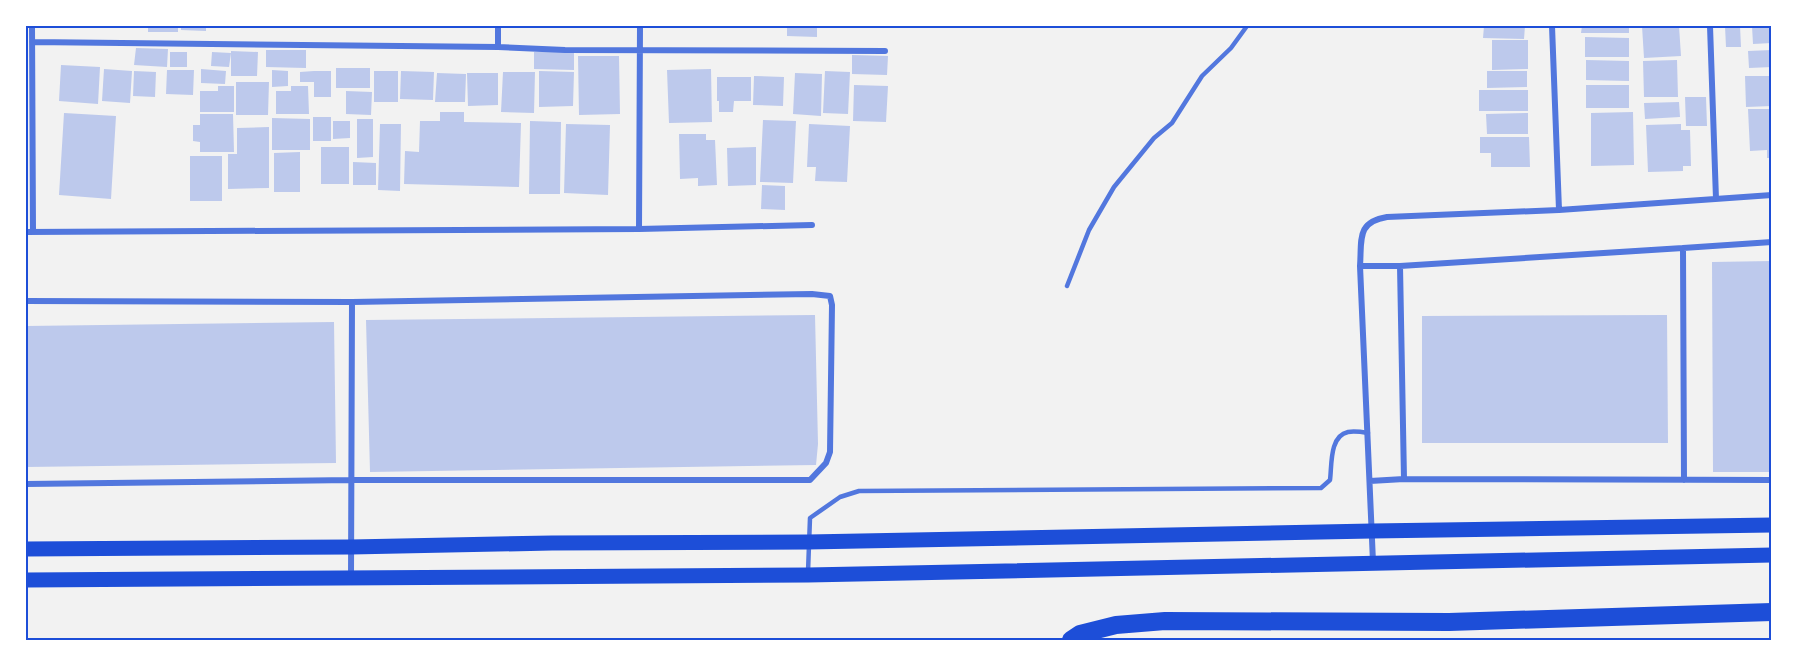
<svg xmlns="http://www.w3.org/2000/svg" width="1797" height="666" font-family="Barlow,sans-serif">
	<rect width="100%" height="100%" fill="#f2f2f2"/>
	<!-- building -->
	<path fill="#bdc9ec" d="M148 26H178V32H148Z
		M181 26H206V31L181 30Z
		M787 26H817V37L787 36Z
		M1484 26H1525L1524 39 1483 38Z
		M1582 26H1629V33H1581Z
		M1642 26H1679L1681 56 1644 58Z
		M1725 26H1740L1741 47H1726Z
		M1752 26H1772V43L1753 44Z
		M1585 37 1629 38V57H1585Z
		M1492 40H1528V69L1492 70Z
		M136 48 168 49 167 67 134 65Z
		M266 50H306V68L266 67Z
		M1772 50V67L1749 68 1748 51Z
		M231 51 258 52 257 76H231Z
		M170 52H187V67H170Z
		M212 52 231 53 229 67 211 66Z
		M534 52H574V70L534 69Z
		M852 55 888 56 887 75 852 74Z
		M578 56H619L620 114 579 115Z
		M1586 60 1629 61V81L1586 80Z
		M1677 60 1678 97H1644L1643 61Z
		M61 65 100 67 98 104 59 101Z
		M336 68H370V88H336Z
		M104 69 132 71 130 103 102 101Z
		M201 69 226 71 225 84 201 83Z
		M711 69 712 122 669 123 667 70Z
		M167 70H194L193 95 166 94Z
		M272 70 288 71V86L272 87Z
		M134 71 156 72 155 97 133 96Z
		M314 71H331V97H314V82H300V72Z
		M374 71H398V102H374Z
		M401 71 434 72 433 100 400 99Z
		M539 71 574 72 573 106 539 107Z
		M825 71 850 72 848 114 823 113Z
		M1487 71H1527V87L1487 88Z
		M503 72H535L534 113 501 112Z
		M437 73 466 74 465 102H435Z
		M467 73H498V105L468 106Z
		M795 73 822 74 821 116 793 114Z
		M754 76 784 77 783 106 753 105Z
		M1745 76H1772V106L1746 107Z
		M717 77H751V101H734L733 112H719V101H717Z
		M236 82H269L268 115H236Z
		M854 85 888 86 886 122 853 121Z
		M1586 85H1629V108H1586Z
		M218 86H234V112H200V91H218Z
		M291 86H308L309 114H276V91H291Z
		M1479 90H1528V111H1479Z
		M346 91 372 92 371 115 346 114Z
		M1685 97H1706L1707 126H1686Z
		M1679 102 1680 117 1645 119 1644 103Z
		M1748 109H1772V158H1767V150L1750 151Z
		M440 112H464V122L521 123 519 187 404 184 405 151 419 152 420 121H440Z
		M1633 112 1634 165 1591 166V113Z
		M64 113 116 116 111 199 59 195Z
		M1528 113V134H1487L1486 114Z
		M200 114H233L234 152H200V142L193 141V125H200Z
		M313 117H331V141H313Z
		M272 118 310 119V150H272Z
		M357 119H373V157L357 158Z
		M763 120 796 121 793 183 760 182Z
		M333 121H350V138L333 139Z
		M530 121 561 122 560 194H529Z
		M380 124H401L400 191 378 190Z
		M566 124 610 125 608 195 564 193Z
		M809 124 850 126 847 182 815 181 816 167H807Z
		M1681 124V130H1690L1691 166H1683V171L1648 172 1646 125Z
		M269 127V188L228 189V154H237V128Z
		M679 134H706V140H715L717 185 698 186V178L680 179Z
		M1480 137H1529L1530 167H1491V153H1480Z
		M321 147H349V184H321Z
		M756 147V185L728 186 727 148Z
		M300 152V192H274V153Z
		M190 156H222V201H190Z
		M353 162 376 163V185H353Z
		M762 185 785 186V210L761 209Z
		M1772 261V472H1713L1712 262Z
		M815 315 818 444 816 465 370 472 366 320Z
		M1667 315 1668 443H1422V316Z
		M334 322 336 463 26 467V326Z"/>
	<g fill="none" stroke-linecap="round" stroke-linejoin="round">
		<!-- service -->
		<path stroke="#5277de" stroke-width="4.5" d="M1067 286 1089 230 1114 187 1154 138 1172 123 1202 76 1231 48 1247 26
			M808 572 810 518 840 497 859 491 1321 488 1330 480C1332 466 1329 436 1348 432 1354 431 1362 432 1368 433"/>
		<!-- minor -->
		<path stroke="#5277de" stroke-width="6" d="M32 26 33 232
			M1552 26 1559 210
			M1710 26 1716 199
			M32 42 498 47 565 50 885 51
			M498 47V26
			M639 229 640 26
			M26 232 639 229 812 225
			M1683 248 1772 242
			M1360 266H1400L1683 248 1684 480
			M1400 266 1404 479 1772 480
			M26 301 352 302 812 294 830 296 832 305 830 452 826 463 810 480H351L26 484
			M1370 481 1404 479
			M1373 562 1360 266C1362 240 1356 222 1387 217L1559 210 1772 195
			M351 578 352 302"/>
		<!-- primary -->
		<path stroke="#1d4ed8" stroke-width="15" d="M26 549 351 547 552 543 808 542 1372 531 1772 525
			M26 580 808 575 1772 555"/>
		<!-- motorway -->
		<path stroke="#1d4ed8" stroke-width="18" d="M1071 640 1080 634 1116 625 1165 621 1449 622 1772 612"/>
	</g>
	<!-- border -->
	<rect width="1797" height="666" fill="none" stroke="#ffffff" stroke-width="54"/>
	<rect x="27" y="27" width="1743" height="612" fill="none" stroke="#1d4ed8" stroke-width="2"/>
</svg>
